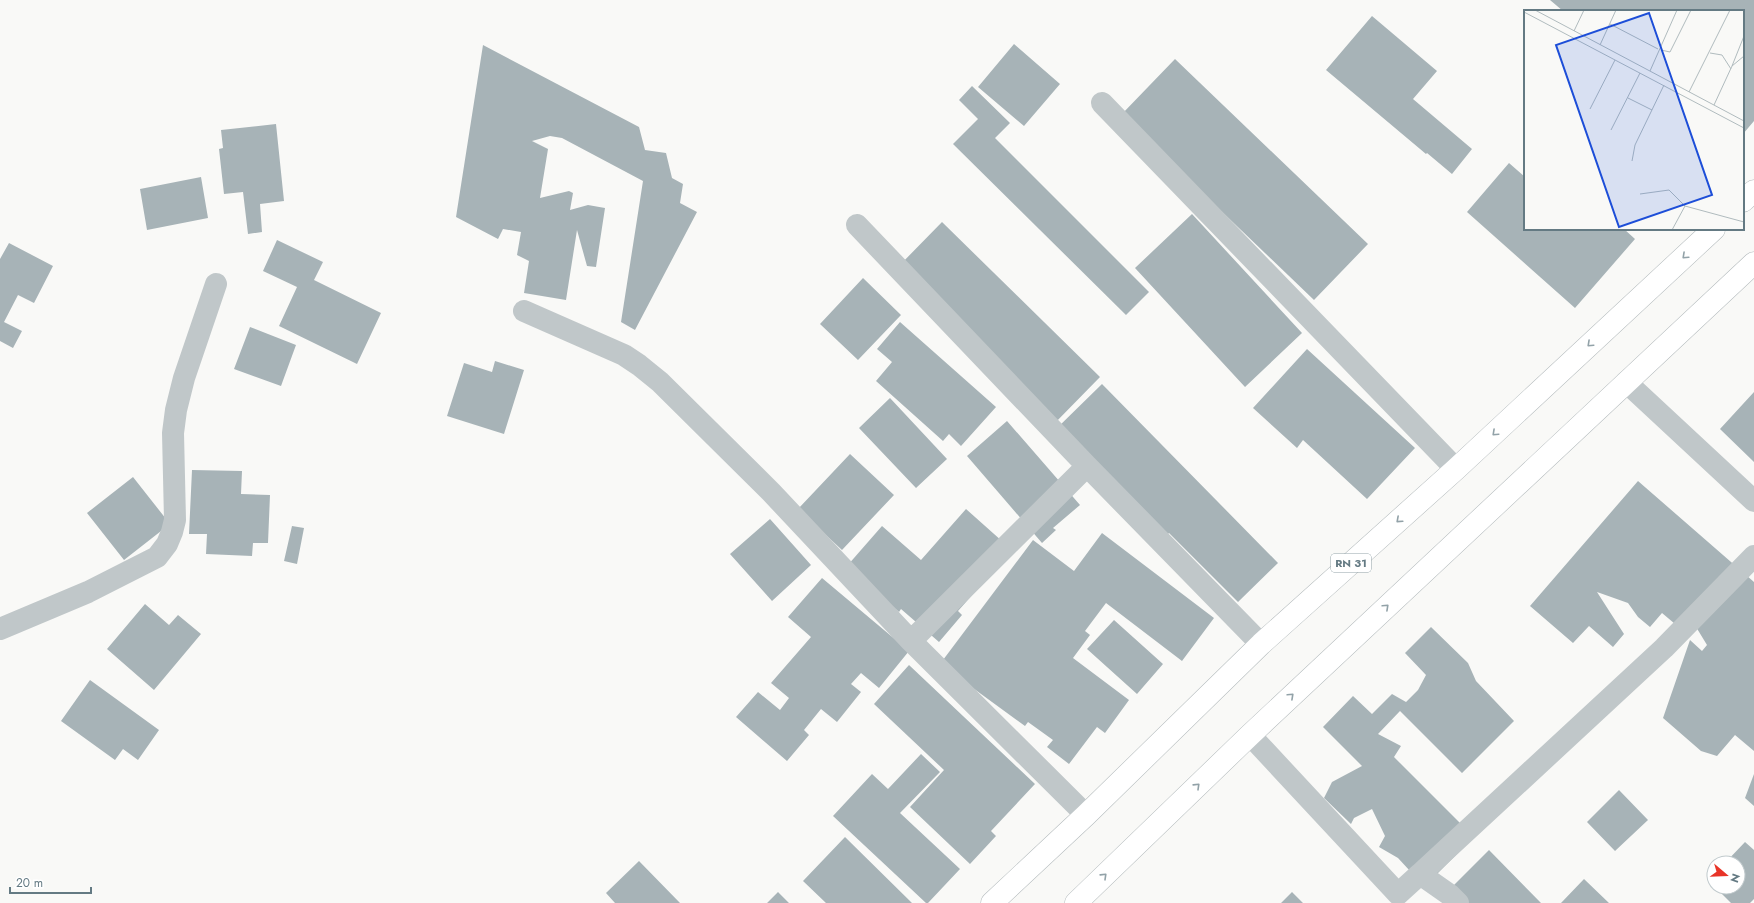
<svg xmlns="http://www.w3.org/2000/svg" width="1754" height="903" font-family="Jost,sans-serif">
	<rect width="100%" height="100%" fill="#f9f9f7"/>
	<!-- building -->
	<path fill="#a7b3b7" d="M1550 0H1754V121L1743 134V11H1563Z
		M1372 16 1437 71 1413 99 1472 149 1452 174 1427 153 1426 154 1326 70Z
		M1014 44 1060 84 1024 126 978 87Z
		M483 45 639 127 645 150 666 153 672 178 683 184 680 203 697 212 635 330 621 322 643 181 562 138 550 136 532 141 548 149 540 198 569 191 573 193 570 210 588 205 605 208 596 267 587 266 577 230 566 300 524 293 529 261 517 255 521 232 503 229 498 239 456 217Z
		M1175 59 1368 244 1314 300 1121 115Z
		M972 86 1010 123 995 138 1149 292 1126 315 953 144 978 119 959 100Z
		M276 124 284 201 260 204 262 232 248 234 243 192 224 194 219 149 223 148 221 130Z
		M1509 163 1525 177V229H1624L1635 239 1575 308 1467 212Z
		M201 177 208 218 147 230 140 189Z
		M1192 214 1302 333 1245 387 1135 268Z
		M942 222 1100 377 1052 426 897 268Z
		M277 240 323 262 314 280 381 313 357 364 279 326 297 287 263 271Z
		M9 243 53 266 34 303 18 295 4 322 22 331 13 348 0 341V259Z
		M863 278 901 315 858 360 820 324Z
		M900 322 996 407 961 446 949 434 943 441 876 381 892 362 877 349Z
		M250 327 296 345 281 386 234 369Z
		M1307 349 1415 448 1367 499 1303 440 1297 448 1253 408Z
		M495 361 524 370 504 434 447 416 464 363 492 372Z
		M1102 384 1278 563 1238 602 1169 533 1165 537 1054 431Z
		M1754 392V462L1720 429Z
		M890 398 947 459 916 488 859 428Z
		M1007 421 1080 505 1053 528 1056 530 1042 543 967 456Z
		M850 454 894 495 842 550 798 509Z
		M192 470 242 471 241 494 270 495 268 543H253L252 556 206 554 207 534H189Z
		M133 477 170 524 124 560 87 513Z
		M1638 481 1754 582V751L1735 735 1717 756 1701 751 1663 718 1690 640 1702 651 1707 645 1693 622 1681 629 1662 613 1650 627 1638 617 1628 603 1597 592 1624 634 1613 647 1589 626 1573 643 1530 606Z
		M966 509 1012 550 958 611 962 615 939 642 901 609 899 612 847 566 882 526 921 560Z
		M770 519 811 565 772 601 730 554Z
		M292 526 304 528 297 564 284 561Z
		M1102 533 1214 618 1182 661 1106 603 1085 631 1090 635 1073 658 1129 700 1105 733 1097 727 1069 764 1047 747 1053 740 1028 722 1025 726 940 664 1033 540 1074 571Z
		M822 578 909 651 879 688 861 673 851 684 861 692 837 722 821 709 804 730 809 735 787 761 736 717 758 692 780 710 789 698 771 683 811 637 788 617Z
		M145 604 169 625 178 615 201 634 154 690 107 649Z
		M1114 620 1163 664 1137 694 1087 649Z
		M1431 627 1468 663 1476 681 1514 721 1462 773 1400 711 1378 734 1401 746 1394 757 1474 837 1430 881 1410 871 1398 858 1379 847 1385 836 1372 809 1354 818 1351 824 1324 798 1332 782 1362 766 1323 727 1353 696 1372 714 1392 694 1406 702 1418 690 1426 675 1405 653Z
		M909 665 1035 784 991 831 996 836 970 864 910 807 944 770 874 704Z
		M90 680 159 730 138 760 123 749 115 760 61 721Z
		M921 754 940 772 900 813 960 869 928 903H926L833 816 872 774 888 789Z
		M1754 774V806L1745 798Z
		M1619 790 1648 820 1615 851 1587 822Z
		M845 837 912 903H826L803 881Z
		M1745 842 1754 850V899L1750 903H1731L1715 887H1738V863H1725Z
		M1489 850 1541 903H1460L1448 891Z
		M639 861 680 903H615L606 893Z
		M1584 879 1609 903H1561Z
		M778 892 789 903H767Z
		M1292 892 1303 903H1281Z"/>
	<g fill="none" stroke-linecap="round" stroke-linejoin="round">
		<!-- highway casing -->
		<g stroke="#b3babc" stroke-width="23">
			<path id="highway" d="M1743 201 1754 191
				M992 903 1086 815 1261 644 1456 469 1714 229
				M1076 903 1250 735 1754 263"/>
		</g>
		<!-- minor -->
		<path stroke="#c0c7c9" stroke-width="22" d="M1102 103 1456 469
			M857 225 1087 466 1261 644
			M524 311 624 355 639 365 660 382 771 492 911 641 1086 815
			M1626 382 1754 501
			M0 629 88 592 157 557 167 544 172 532 175 520 173 433 176 410 184 378 216 284
			M911 641 1087 466
			M1250 735 1398 894 1420 874 1450 895 1458 903
			M1420 874 1664 648 1754 556"/>
		<!-- highway -->
		<use href="#highway" stroke="#fff" stroke-width="22"/>
	</g>
	<!-- one-way arrows -->
	<defs><path id="oneway-chevron" d="M-2-3.5L2.5 0L-2 3.5" fill="none" stroke-width="1.6" stroke-linecap="round" stroke-linejoin="round"/></defs>
	<g stroke="#92a2a8">
		<use href="#oneway-chevron" transform="translate(1685 256) rotate(137)"/>
		<use href="#oneway-chevron" transform="translate(1590 344) rotate(137)"/>
		<use href="#oneway-chevron" transform="translate(1495 433) rotate(137)"/>
		<use href="#oneway-chevron" transform="translate(1399 520) rotate(138)"/>
		<use href="#oneway-chevron" transform="translate(1386 607) rotate(-43)"/>
		<use href="#oneway-chevron" transform="translate(1291 696) rotate(-43)"/>
		<use href="#oneway-chevron" transform="translate(1197 786) rotate(-44)"/>
		<use href="#oneway-chevron" transform="translate(1104 876) rotate(-44)"/>
	</g>
	<g text-anchor="middle" stroke-width="4" stroke-linejoin="round" paint-order="stroke">
		<!-- shield labels -->
		<rect fill="#fff" stroke="#92a2a8" stroke-width="1" x="1331" y="554" width="40" height="18" rx="3"/>
		<g font-size="11" font-weight="bold" fill="#647a83">
			<text x="1351" y="567">RN 31</text>
		</g>
	</g>
	<!-- overview -->
	<g transform="translate(1524 10)">
		<rect width="220" height="220" fill="#f9f9f7"/>
		<path fill="none" stroke="#b0bbbe" stroke-width="1" d="M11 0 220 111M0 2 220 118M86 14 134 39M50 21 60 0M76 35 92 0M137 40 146 42 167 0M186 43 198 45 207 59M208 56 220 26M126 61 153 0M165 82 206 0M104 88 128 100M190 95 208 56 220 46M66 99 91 50M87 120 116 63M108 151 111 135 140 75M116 184 145 180 161 196M148 220 161 196 220 212"/>
		<path fill="#1d4ed8" fill-opacity="0.15" stroke="#1d4ed8" stroke-width="2" d="M125 3 188 185 95 217 32 35Z"/>
		<rect width="220" height="220" fill="none" stroke="#647a83" stroke-width="2"/>
	</g>
	<!-- north arrow -->
	<g transform="translate(1726 875) rotate(109)"><circle r="19" fill="#ffffff" stroke="#c1cacd"/>
	<path d="M0-3L7 15L0 10L-7 15Z" fill="#e83428"/>
	<text y="-6" font-size="11" font-weight="bold" text-anchor="middle" fill="#647a83">N</text>
	</g>
	<!-- scale -->
	<path d="M10 887v6h81v-6" fill="none" stroke="#647a83" stroke-width="2"/>
	<text x="16" y="887" font-size="12" fill="#647a83" stroke="#ffffff" stroke-width="3" paint-order="stroke">20 m</text>
</svg>
